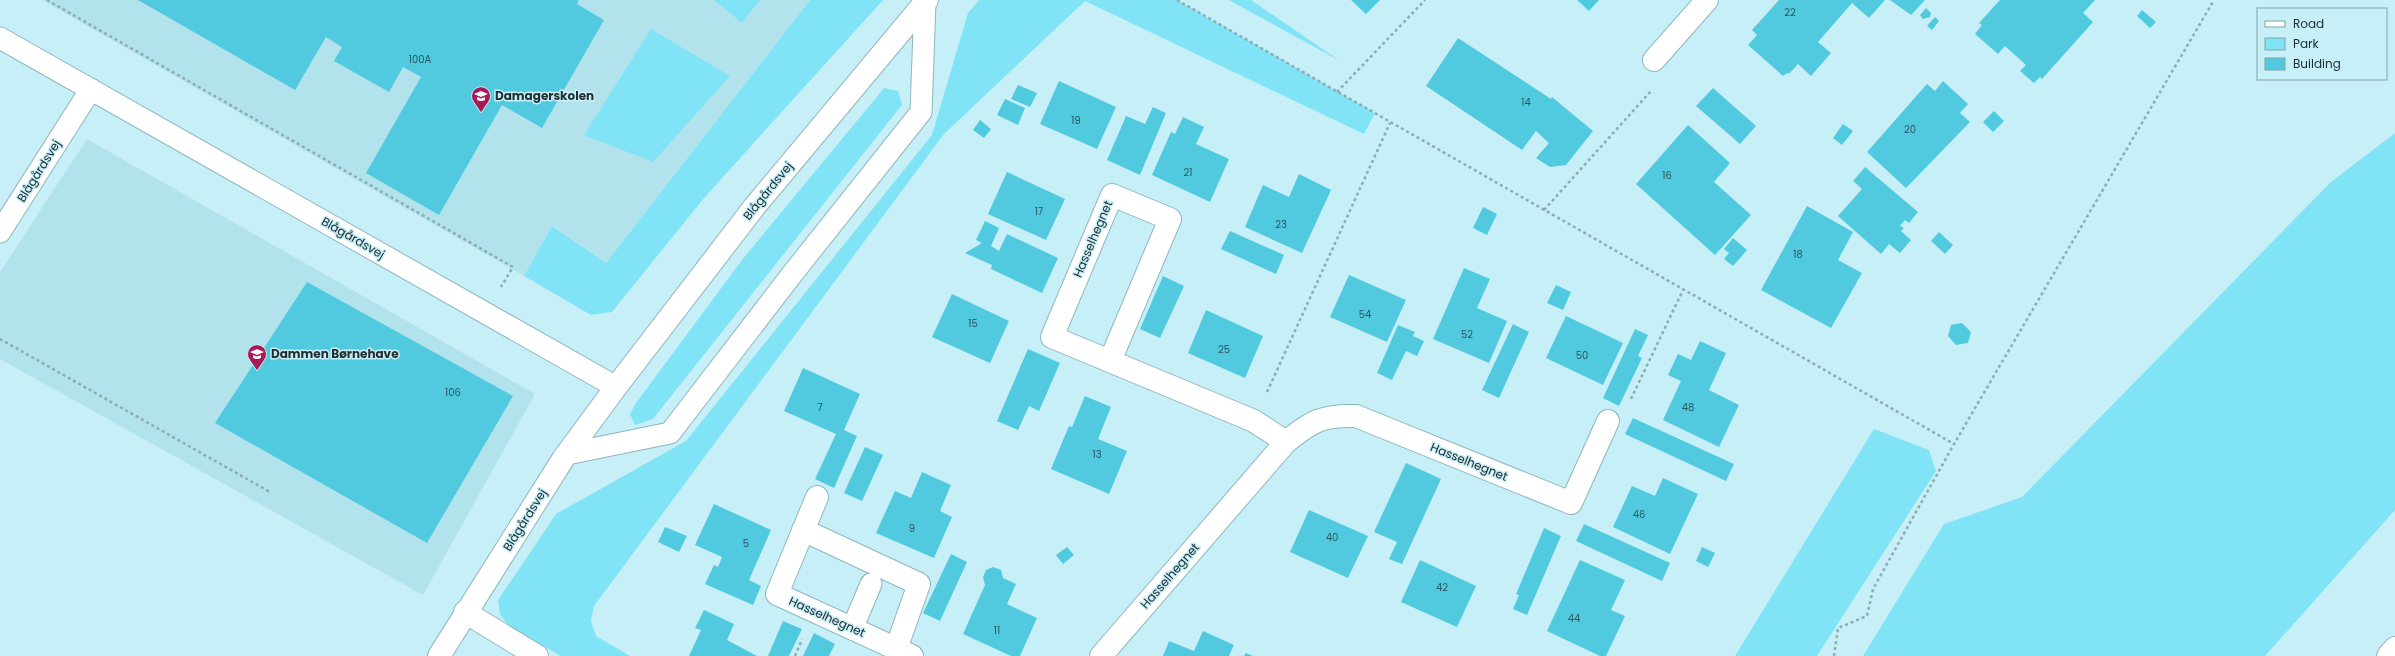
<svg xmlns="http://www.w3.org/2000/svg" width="2395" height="656" font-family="Poppins,sans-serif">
	<rect width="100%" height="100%" fill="#c7eff7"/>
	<!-- built -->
	<path fill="#b2e3ec" d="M42 0H810L606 263 552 226 524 276Z
		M87 139 535 394 423 595 0 359V272Z"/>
	<!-- green -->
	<path fill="#80e4f6" d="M714 0H760L742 23Z
		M810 0H883L704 198 612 312 591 315 524 276 552 226 606 263Z
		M979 0H1177L1375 113 1364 134 1085 1 944 134 594 606 591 621 596 636 630 656H561L509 626 500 614 498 600 556 514 686 441 932 135 968 13Z
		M1229 0H1251L1340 61Z
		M651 29 730 76 653 162 584 135Z
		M884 88 898 91 902 105 653 419 635 425 630 414 636 403 742 260Z
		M2395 133V510L2265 656H1863L1944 524 2022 497 2331 182Z
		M1874 429 1929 450 1936 471 1817 656H1735Z"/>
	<!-- building -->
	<path fill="#51cadf" d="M138 0H579L577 4 604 20 542 128 502 105 439 215 366 173 421 77 403 67 389 92 334 61 342 47 326 37 295 90Z
		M1351 0H1380L1366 14Z
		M1577 0H1599L1589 11Z
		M1779 0H1885L1869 18 1852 3 1818 42 1831 53 1811 76 1798 64 1789 74 1787 73 1783 76 1748 45 1757 35 1752 30Z
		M1890 0H1925L1911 15Z
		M2000 0H2095L2083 13 2093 22 2042 79 2040 77 2034 83 2020 71 2026 65 2005 46 1998 54 1975 34 1982 25 1979 23Z
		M1926 8 1931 13 1930 17 1923 19 1920 15Z
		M2142 10 2156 22 2150 28 2137 16Z
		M1935 17 1939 21 1932 30 1927 26Z
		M1458 38 1551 99 1552 97 1593 131 1566 165 1550 167 1536 158 1549 143 1536 131 1522 150 1426 86Z
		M1059 81 1116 107 1097 149 1040 124Z
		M1943 81 1968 104 1960 113 1970 122 1906 188 1867 152 1927 84 1935 91Z
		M1018 85 1037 93 1030 107 1011 99Z
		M1713 88 1756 126 1740 144 1696 106Z
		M1005 99 1025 108 1018 125 997 115Z
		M1153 107 1166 113 1140 175 1107 160 1126 116 1145 124Z
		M1994 111 2004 121 1993 132 1983 122Z
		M1183 117 1204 127 1196 144 1229 159 1210 202 1152 175 1171 132 1175 134Z
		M980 120 991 129 984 138 973 130Z
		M1843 124 1853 131 1842 145 1833 138Z
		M1688 125 1730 163 1714 182 1751 215 1715 255 1636 184Z
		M1865 167 1918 212 1909 223 1905 220 1900 226 1904 228 1901 231 1911 240 1900 253 1889 244 1881 254 1838 216 1862 189 1853 181Z
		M1007 172 1065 199 1046 240 988 214Z
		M1299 174 1331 190 1302 253 1245 227 1263 185 1289 197Z
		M1807 206 1853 232 1838 260 1862 273 1831 328 1761 290Z
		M1483 207 1497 214 1487 235 1473 228Z
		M985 221 999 228 991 246 999 251 1007 234 1058 258 1042 293 991 269 992 265 965 253 982 243 976 240Z
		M1230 231 1284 255 1276 274 1221 249Z
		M1939 232 1953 245 1945 254 1931 241Z
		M1733 238 1747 250 1733 266 1724 259 1729 253 1724 249Z
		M1464 268 1490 279 1477 308 1507 321 1489 363 1433 339Z
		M1349 275 1406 300 1387 342 1330 317Z
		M1163 276 1184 286 1160 338 1140 329Z
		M307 282 513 396 427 543 215 423Z
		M1556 285 1571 292 1563 310 1547 303Z
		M952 294 1009 321 990 363 932 337Z
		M1206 310 1263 336 1245 378 1188 353Z
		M1566 316 1623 343 1603 385 1546 358Z
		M1962 323 1971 332 1968 343 1956 345 1948 336 1951 325Z
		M1513 324 1529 332 1499 398 1482 390Z
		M1398 325 1415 332 1413 336 1424 341 1417 356 1406 351 1392 380 1377 373Z
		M1635 329 1648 335 1638 356 1642 358 1619 406 1603 398Z
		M1700 341 1726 353 1709 390 1739 405 1719 447 1663 420 1681 381 1668 375 1678 354 1691 360Z
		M1028 349 1060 363 1039 411 1029 406 1018 430 997 421Z
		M803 368 860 394 844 430 857 436 834 488 815 479 836 434 784 411Z
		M1085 396 1111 407 1098 439 1127 451 1109 494 1051 469 1069 426 1072 427Z
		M1633 418 1734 464 1726 481 1625 434Z
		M865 447 883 455 862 501 844 493Z
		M1406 463 1441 479 1402 564 1389 559 1397 542 1374 532Z
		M922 472 951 485 940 511 952 517 934 558 876 533 895 491 911 498Z
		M1663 478 1698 494 1670 554 1613 527 1632 486 1655 496Z
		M714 504 771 530 749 580 761 586 753 605 705 584 714 565 718 567 722 557 695 545Z
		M1309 510 1368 536 1348 578 1290 552Z
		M1584 524 1670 563 1662 581 1576 541Z
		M665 527 687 536 679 552 658 542Z
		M1544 528 1561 536 1527 615 1513 609 1519 595 1516 594Z
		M1067 547 1074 555 1063 564 1056 555Z
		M1702 547 1715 553 1708 567 1696 561Z
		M951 554 967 562 940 621 923 613Z
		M1420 560 1476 586 1457 627 1401 602Z
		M1580 560 1625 580 1611 610 1625 616 1606 656H1600L1547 631Z
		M993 567 1001 570 1003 578 1016 584 1007 604 1037 618 1020 656H1011L963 634 985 585 983 577 986 570Z
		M704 610 734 624 727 640 757 656H689L701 630 695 628Z
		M783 621 802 629 789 656H768Z
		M1203 631 1234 645 1229 656H1163L1169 641 1194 651Z
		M814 633 835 644 829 656H803Z
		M1246 653 1253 656H1244Z"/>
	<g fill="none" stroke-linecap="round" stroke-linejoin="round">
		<!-- lane casing -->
		<g stroke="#8fb6be" stroke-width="23">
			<path id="lane" d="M0 38 616 387
				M0 232 91 89
				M567 454 670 433 793 273 921 112 925 2
				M852 629 871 584"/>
		</g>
		<!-- street casing -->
		<g stroke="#8fb6be" stroke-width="24">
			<path id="street" d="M1654 60 1707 0
				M1110 361 1170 219 1112 195 1052 337 1254 421 1286 442
				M817 497 777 594 912 656
				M803 530 919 584 896 649
				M465 612 537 656
				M1101 656 1286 442C1312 421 1322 415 1356 416L1571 503 1608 421"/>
		</g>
		<!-- secondary casing -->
		<g stroke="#8fb6be" stroke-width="24">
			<path id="secondary" d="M439 656 563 459 616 387 755 206 927 0"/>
		</g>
		<!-- highway casing -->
		<g stroke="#8fb6be" stroke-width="24">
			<path id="highway" d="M2388 656 2395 648"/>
		</g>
		<!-- path -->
		<path stroke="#8dacb2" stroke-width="2.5" stroke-dasharray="3 3" stroke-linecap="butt" d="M47 0 513 267 501 287
			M1177 0 1954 444
			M1337 92 1425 0
			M1544 210 1651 91
			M0 339 270 492
			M1267 392 1390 123
			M1631 399 1683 290
			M795 656 802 639
			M1834 656 1838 628 1867 616 1873 589 1954 444 2214 0"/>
		<!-- lane -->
		<use href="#lane" stroke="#fff" stroke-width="21"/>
		<!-- street -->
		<use href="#street" stroke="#fff" stroke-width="22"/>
		<!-- secondary -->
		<use href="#secondary" stroke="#fff" stroke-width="22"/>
		<!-- highway -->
		<use href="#highway" stroke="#fff" stroke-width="22"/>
	</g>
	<!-- icons -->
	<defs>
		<g id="school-pin" transform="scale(1)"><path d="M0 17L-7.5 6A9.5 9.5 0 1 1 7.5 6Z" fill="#a81958" stroke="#c7eff7"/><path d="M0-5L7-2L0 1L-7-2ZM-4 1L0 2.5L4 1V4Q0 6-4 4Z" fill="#fff"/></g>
	</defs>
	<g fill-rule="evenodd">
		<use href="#school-pin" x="481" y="96"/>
		<use href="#school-pin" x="257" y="354"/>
	</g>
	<g text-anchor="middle" stroke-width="3" stroke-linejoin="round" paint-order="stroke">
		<!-- number labels -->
		<g font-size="10" fill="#2c565d">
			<text x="1790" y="16">22</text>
			<text x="420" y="63">100A</text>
			<text x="1526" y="106">14</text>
			<text x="1076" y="124">19</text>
			<text x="1910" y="133">20</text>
			<text x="1188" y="176">21</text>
			<text x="1667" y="179">16</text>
			<text x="1039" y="215">17</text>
			<text x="1281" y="228">23</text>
			<text x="1798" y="258">18</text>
			<text x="1365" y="318">54</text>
			<text x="973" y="327">15</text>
			<text x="1467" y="338">52</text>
			<text x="1224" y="353">25</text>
			<text x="1582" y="359">50</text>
			<text x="453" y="396">106</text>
			<text x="820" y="411">7</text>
			<text x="1688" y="411">48</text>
			<text x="1097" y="458">13</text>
			<text x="1639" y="518">46</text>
			<text x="912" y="532">9</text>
			<text x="1332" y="541">40</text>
			<text x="746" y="547">5</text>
			<text x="1442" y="591">42</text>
			<text x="1574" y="622">44</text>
			<text x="997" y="634">11</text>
		</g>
		<!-- poi labels -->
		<g font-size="12" font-weight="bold" fill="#202f32" stroke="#c7eff7" text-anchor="start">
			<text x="495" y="100">Damagerskolen</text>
			<text x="271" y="358">Dammen Børnehave</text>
		</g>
		<!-- street labels -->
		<g font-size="12" fill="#202f32" stroke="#c7eff7">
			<text transform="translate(39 171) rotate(-58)" y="4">Blågårdsvej</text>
			<text transform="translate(768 191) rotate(-51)" y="4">Blågårdsvej</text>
			<text transform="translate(353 238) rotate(30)" y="4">Blågårdsvej</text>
			<text transform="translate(1093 239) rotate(-67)" y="4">Hasselhegnet</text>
			<text transform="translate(1469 462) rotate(22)" y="4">Hasselhegnet</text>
			<text transform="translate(525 520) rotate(-58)" y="4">Blågårdsvej</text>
			<text transform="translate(1170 576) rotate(-49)" y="4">Hasselhegnet</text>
			<text transform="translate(827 617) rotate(24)" y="4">Hasselhegnet</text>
		</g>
	</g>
	<!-- legend -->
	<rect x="2257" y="8" width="130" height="72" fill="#c7eff7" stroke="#84a2a8"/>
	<rect x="2265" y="21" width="20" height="6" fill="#ffffff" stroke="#84a2a8"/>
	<text x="2293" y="28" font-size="12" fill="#202f32">Road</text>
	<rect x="2265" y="38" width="20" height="12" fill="#80e4f6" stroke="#84a2a8"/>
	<text x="2293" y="48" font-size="12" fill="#202f32">Park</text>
	<rect x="2265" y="58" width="20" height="12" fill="#51cadf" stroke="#84a2a8"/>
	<text x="2293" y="68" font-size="12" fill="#202f32">Building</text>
</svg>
